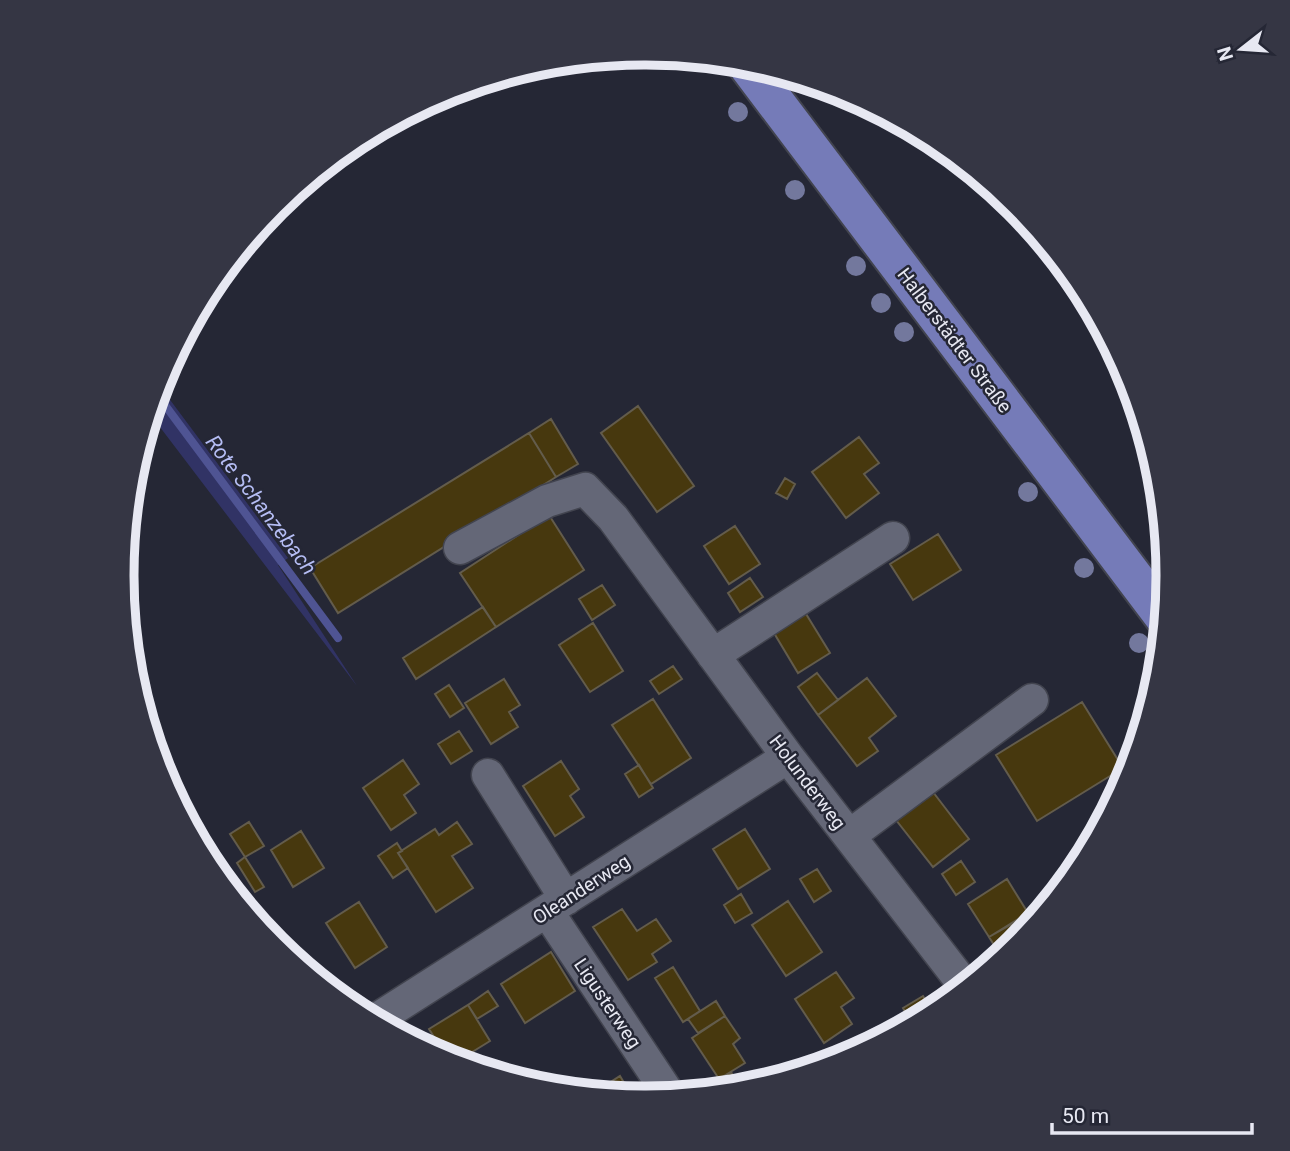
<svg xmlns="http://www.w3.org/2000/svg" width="1290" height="1151" font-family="Roboto,sans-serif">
	<rect width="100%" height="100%" fill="#252735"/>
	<!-- green -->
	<path fill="#313365" d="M159 385 288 558 278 565 357 686 150 414Z"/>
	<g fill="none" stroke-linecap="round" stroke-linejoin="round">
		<!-- stream -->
		<path stroke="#4f5493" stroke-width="8" d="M156 393 338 638"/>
	</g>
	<!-- building -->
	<path fill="#47380e" stroke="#635c4c" stroke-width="2" d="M638 406 694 486 657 512 601 433Z
		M551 419 578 464 556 477 529 433Z
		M529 433 556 477 338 613 310 568Z
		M859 437 879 463 864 474 879 493 846 518 812 472Z
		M785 478 795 484 787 499 776 493Z
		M549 515 584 570 496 627 460 573Z
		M735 526 760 564 729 584 704 546Z
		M938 534 961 570 913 600 890 564Z
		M750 578 763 597 740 612 728 593Z
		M602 585 615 605 592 620 579 599Z
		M483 607 496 627 416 679 403 658Z
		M803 609 830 653 798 673 771 628Z
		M593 623 623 671 590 692 559 645Z
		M673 666 682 679 659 694 650 681Z
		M817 673 838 700 818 715 798 687Z
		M867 678 896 716 869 738 878 751 857 766 818 715Z
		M504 679 520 705 509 712 518 727 491 744 465 703Z
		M449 685 464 708 450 717 435 694Z
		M653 699 691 758 651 784 612 725Z
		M1082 702 1123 768 1037 821 996 755Z
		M459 731 472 751 451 764 438 744Z
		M403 760 419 784 404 795 416 813 391 830 363 788Z
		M561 761 579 789 570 796 584 817 555 836 523 786Z
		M639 765 653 788 639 797 625 774Z
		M933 792 969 839 933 867 896 820Z
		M249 822 264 846 245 857 230 834Z
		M457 822 472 844 452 856 473 888 436 912 398 853 435 829 439 835Z
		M745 829 770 869 738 889 713 849Z
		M301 831 324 868 293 887 271 850Z
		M397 843 402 851 398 853 408 868 393 878 378 856Z
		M245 857 264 887 255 892 237 863Z
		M961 861 975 882 956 895 942 874Z
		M817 869 831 891 814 902 800 879Z
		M1007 879 1028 913 989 937 968 904Z
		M741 894 752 913 735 923 724 905Z
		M788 901 822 952 786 976 752 925Z
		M359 902 387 947 355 968 326 923Z
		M622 909 637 931 656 919 671 941 652 954 657 962 628 980 593 927Z
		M1012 924 1021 938 1001 956 989 937Z
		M551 952 575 991 525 1023 501 984Z
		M673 967 700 1011 683 1022 655 978Z
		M836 972 854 998 841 1007 852 1024 824 1043 795 999Z
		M488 991 498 1006 477 1019 468 1005Z
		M923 996 933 1012 912 1023 903 1008Z
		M716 1001 725 1016 698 1033 688 1019Z
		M468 1005 490 1041 456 1062 448 1059 429 1029Z
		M725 1016 740 1038 733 1044 745 1063 719 1079 692 1038Z
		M421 1036 429 1050 413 1042Z
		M731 1072 741 1089 726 1091 719 1079Z
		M620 1076 629 1091 621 1096 596 1094 595 1092Z"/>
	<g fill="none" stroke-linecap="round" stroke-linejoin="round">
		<!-- minor casing -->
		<g stroke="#42444f" stroke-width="35">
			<path id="minor" d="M460 548 547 501 585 489 613 518 788 757 965 986
				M713 655 893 538
				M488 775 566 899
				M849 836 1032 700
				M547 911 670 1096
				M374 1021 788 757"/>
		</g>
		<!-- major casing -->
		<g stroke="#42444f" stroke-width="42">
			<path id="major" d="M745 62 1164 617"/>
		</g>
		<!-- minor -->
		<use href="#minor" stroke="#646777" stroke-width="32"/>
		<!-- major -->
		<use href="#major" stroke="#757bb8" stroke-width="38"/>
	</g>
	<!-- trees -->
	<g fill="#73789d">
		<circle cx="738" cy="112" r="10"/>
		<circle cx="795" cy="190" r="10"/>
		<circle cx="856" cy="266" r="10"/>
		<circle cx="881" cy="303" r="10"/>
		<circle cx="904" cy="332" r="10"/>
		<circle cx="1028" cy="492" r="10"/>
		<circle cx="1084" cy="568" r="10"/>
		<circle cx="1139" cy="643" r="10"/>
	</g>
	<g text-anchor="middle" stroke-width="5" stroke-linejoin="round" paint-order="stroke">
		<!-- street labels -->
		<g font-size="19" fill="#e7e8f2" stroke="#252735">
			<text transform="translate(955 340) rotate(53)" y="7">Halberstädter Straße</text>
			<text transform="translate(808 782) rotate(53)" y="7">Holunderweg</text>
			<text transform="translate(581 889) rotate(-33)" y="7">Oleanderweg</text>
			<text transform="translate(608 1003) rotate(56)" y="7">Ligusterweg</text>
		</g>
		<!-- water labels -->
		<g font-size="21" font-style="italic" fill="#b5bdf4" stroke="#252735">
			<text transform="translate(261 505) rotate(53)" y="7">Rote Schanzebach</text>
		</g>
	</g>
	<!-- crop -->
	<path d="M0 0H1290V1151H0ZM644 65H646A510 510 0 0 1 1156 575V576A510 510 0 0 1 646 1086H644A510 510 0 0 1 134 576V575A510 510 0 0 1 644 65Z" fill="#353644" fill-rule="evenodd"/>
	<path fill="none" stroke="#e7e8f2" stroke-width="9" d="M644 65H646A510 510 0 0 1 1156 575V576A510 510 0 0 1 646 1086H644A510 510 0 0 1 134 576V575A510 510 0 0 1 644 65Z"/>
	<!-- north arrow -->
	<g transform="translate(1241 49) rotate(253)" stroke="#252735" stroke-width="5" paint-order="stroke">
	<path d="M0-5L12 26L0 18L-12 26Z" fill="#e7e8f2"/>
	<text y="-10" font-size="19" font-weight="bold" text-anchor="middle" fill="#e7e8f2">N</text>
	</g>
	<!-- scale -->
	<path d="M1052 1123v10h200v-10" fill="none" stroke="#e7e8f2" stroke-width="3.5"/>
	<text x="1062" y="1123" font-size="21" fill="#e7e8f2" stroke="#252735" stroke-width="5" paint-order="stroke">50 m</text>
</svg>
